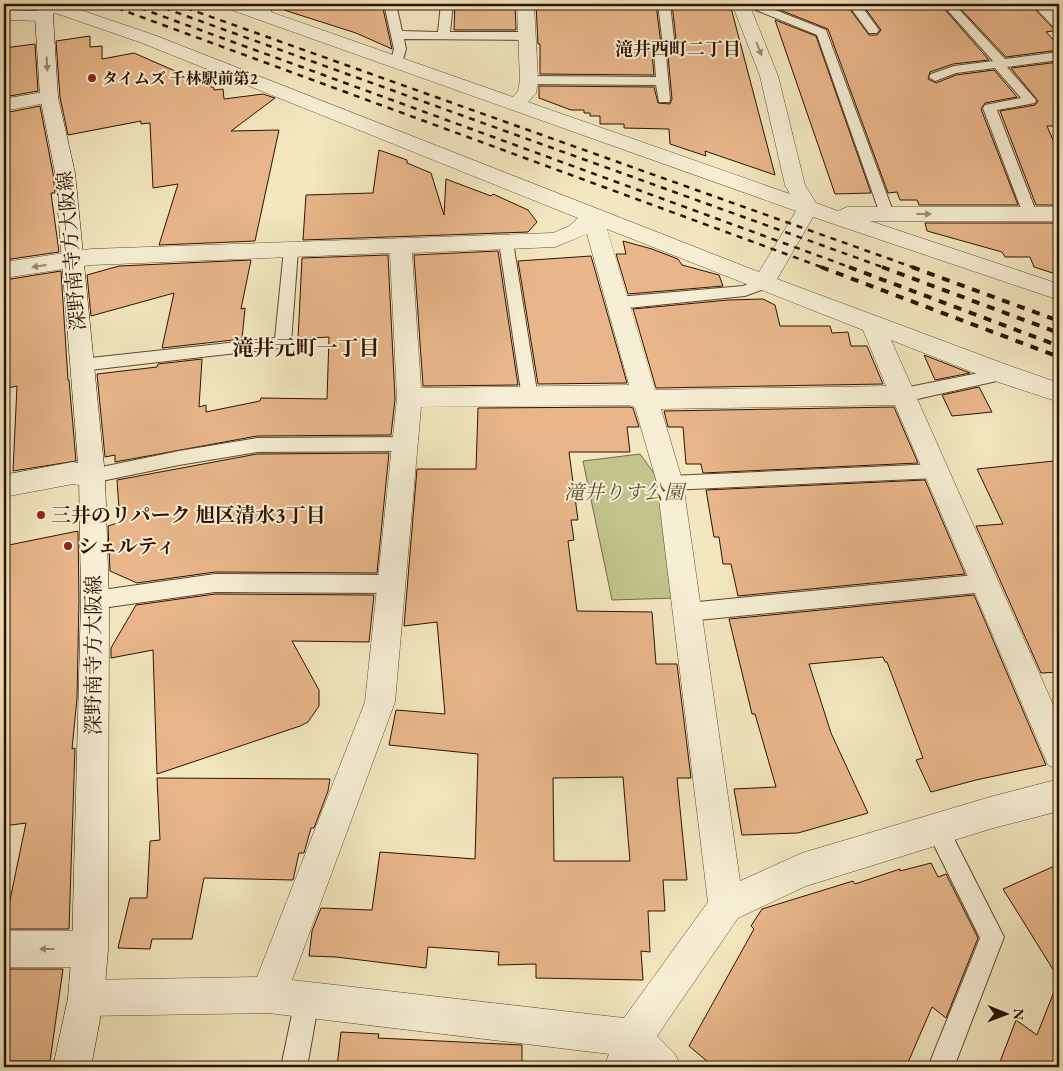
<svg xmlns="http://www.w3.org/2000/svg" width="1063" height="1071" font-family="'EB Garamond','Noto Serif JP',serif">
	<rect width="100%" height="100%" fill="#f3e7bf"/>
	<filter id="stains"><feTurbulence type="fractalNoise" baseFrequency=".004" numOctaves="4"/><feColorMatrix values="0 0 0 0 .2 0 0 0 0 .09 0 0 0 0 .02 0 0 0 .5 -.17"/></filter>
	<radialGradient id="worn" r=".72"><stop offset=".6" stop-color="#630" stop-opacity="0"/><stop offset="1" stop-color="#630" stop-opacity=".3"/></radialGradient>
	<!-- green -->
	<path fill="#c2c38d" stroke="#786a46" d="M640 454 656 476 676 598 612 600 583 461Z"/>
	<!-- building -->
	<path fill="#e8b68a" stroke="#2f1100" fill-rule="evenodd" d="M285 4H382L392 49 356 33 284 10Z
		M455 4H515L516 30H454Z
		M536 4H656L661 45 652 53 654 75 540 74V44H538Z
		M672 4H730L775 175 705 151 706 156 670 144 669 129 624 128V124H600V116H590V113H584V110H571L539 98V86L654 87 658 103 670 104 672 99 668 56 677 48Z
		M770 4H846L869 35H877L881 30 862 4H940L989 60 953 64 930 72 928 79 936 83 956 75 994 70 1017 97 985 103 981 109 1018 205H919L917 200H900L897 192 888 193 828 29 770 6Z
		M956 4H1030L1052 27 1058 30 1046 32 1059 46V50L1006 57Z
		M775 20 816 36 871 193 835 194Z
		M90 36V47L102 46V59L134 53 214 88V90L223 89 224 99 263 94 275 98 231 131 279 130 255 241 159 245 178 184 153 188 150 123 141 124V121L68 135 60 97 56 41Z
		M35 44 38 91 4 97V48Z
		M1059 62V126H1047L1059 154V205H1036L1000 111 1035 105 1038 101 1011 68Z
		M40 106 53 173 55 193H51L59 252 4 260V113Z
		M379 150 407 160V163L431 173 444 215 446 179 491 196 493 194 528 210 537 222 528 232 303 240 306 195 373 193Z
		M925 223H1059V275L1034 267 1030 257H1005L1002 252 927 231Z
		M623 241 652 249 678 259 682 265 719 275 723 286 628 294 616 254H626Z
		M498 251 518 385 423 386 414 255Z
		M388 255 395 399 391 435 257 436 115 462V455L105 457 97 374 157 367 158 364 202 359 199 407 206 405V412L260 401 261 398 327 399 329 337 298 339 302 258Z
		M591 256 627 383 538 384 518 261Z
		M251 260 241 309 245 308 242 339 162 348 174 293 91 316 87 275 119 266Z
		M61 271 68 380H69L76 461 13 471 17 386 4 389V280Z
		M763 299 775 305 780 326H830L832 333 848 332 851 346H867L883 384 656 388 633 309 728 300Z
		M924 355 970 373 935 380Z
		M979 387 992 412 952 416 942 395Z
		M629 407 633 408 639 427H627L630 452H569L578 520H571L574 540 568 541 577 611 652 612 656 664H677L691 778H677L687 880H663L665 911H648L650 952 641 951 643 980 536 978V964L498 965 499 952 428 947 426 968 336 957 309 956 312 931 321 908 372 910 380 852 475 859 478 754 389 745 396 710 445 714 437 622 404 626 417 469H476L478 408ZM623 777 630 861H554L553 778Z
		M894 407 918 463 703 473 701 464H686L683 427H668L664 411Z
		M389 453 377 573 215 572 137 583 110 571 108 526 120 522 117 480 257 454Z
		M1054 461 1059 472V672L1041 673 976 526 1003 524 977 469Z
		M925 480 965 574 738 596 731 564H723L719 537H714L706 490Z
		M78 531 79 600 77 698 72 749 75 748 69 929H4L26 823 4 826V546Z
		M215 594 374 595 369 642 292 641 319 690V706L308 722 300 726 157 774 153 650 111 658V648L136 605Z
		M974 595 1046 765 976 780 931 792 916 760 923 758 887 662H885L883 657 809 664 831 733 868 813 798 833 742 835 734 789 776 787 755 714H752L729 619Z
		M157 778 330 779 328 791 314 828H311L304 853H299L293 880 204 878 192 939H152L150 949 118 948 130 898H147L150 841 160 840Z
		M931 863 938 877 946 874 978 938 946 1018 932 1007 906 1067H714L689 1046 754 929 751 926 762 909 853 881 855 884 900 869V871Z
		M1059 864V979L1003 889Z
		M4 969H63L50 1061H4Z
		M1057 984 1059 985V1067H998L1016 1020 1037 1035Z
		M341 1032 379 1034 378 1038 522 1045V1067H337Z"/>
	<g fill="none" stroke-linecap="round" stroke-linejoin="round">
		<!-- lane casing -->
		<g stroke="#604630" stroke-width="2">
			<path id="lane" d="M258 4H270L272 15 270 18H262Z
				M384 4H396L402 31 438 32 441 4H453L450 32H528L534 36 528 40 404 39 406 49 402 63 396 67 390 63 394 49Z
				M658 4H670L675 48 666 55 670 99 669 102H659L656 85 529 84 523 80 529 76 656 77 654 53 663 46Z
				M744 4H760L826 30 894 214 892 217H882L880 214 817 35 746 6Z
				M848 4H860L879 30 877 33H869Z
				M942 4H954L1005 59 1059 52V60L1007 67 1036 100 1035 103 997 110 1037 214 1035 217H1025L1023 214 983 108 985 105 1021 98 995 68 956 73 935 81 929 77 931 74 954 66 993 61Z
				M506 237 511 238 513 242 538 398 536 403 530 405 524 403 522 398 499 242 501 238Z
				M291 245 296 246 298 250 291 343 289 347 81 371 75 369 73 365 75 361 81 359 275 338 284 250 286 246Z
				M764 278 769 279 772 283 769 287 745 296 618 309 612 307 610 303 612 299 618 297 743 286Z
				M1004 368 1010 370 1012 374 1010 378 904 402 898 400 896 395 898 390 904 388Z
				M404 437 410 439 413 444 410 449 404 451 257 452 179 465 92 483 86 481 83 476 86 471 92 469 179 451 257 438Z
				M937 464 943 466 946 471 943 476 937 478 670 490 664 488 661 483 664 478 670 476Z
				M215 574 391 575 398 578 401 584 398 590 391 593 215 592 95 609 88 606 85 600 88 594 95 591Z
				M985 574 992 577 995 583 992 589 985 592 688 621 681 618 678 612 681 606 688 603Z
				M937 818 945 821 1004 937 954 1067H928L980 938 926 829 929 821Z
				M307 988 316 991 319 1000 307 1067H281L295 1000 298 991Z"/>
		</g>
		<!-- street casing -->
		<g stroke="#604630" stroke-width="1">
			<path id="street" d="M39 4H63L154 35 759 272 796 211 226 8 223 4H248L513 97 518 91 520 80 517 4H534L538 80 536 93 528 102 790 194 785 185 760 76 732 4H749L778 76 805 185 816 203 838 211 847 207H1059V221H870L1059 284V300L813 217 777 279 1013 367 1059 383V402L995 381 891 340 1059 718V770L1048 765 895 405 661 409 683 483 740 881 802 853 990 797 1059 779V811L990 829 806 886 738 918 657 1036 675 1054 681 1067H604L609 1054 268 1013 86 1016 73 1011 68 998 73 985 86 980 257 977 365 702 397 398 390 253 91 265 4 278V262L91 249 553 233 569 226 578 218 142 43 41 8ZM607 229 863 330 886 386 655 390ZM587 234 629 385 421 388 412 253 555 247ZM629 405 635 407 657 483 708 902 624 1018 292 980 395 702 421 407Z
				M1032 4H1050L1059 13V27L1053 26Z
				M4 10 44 11 50 12 53 16 50 20 44 21 4 20Z
				M49 91 56 93 58 97 56 101 4 111V99Z
				M73 462 101 468 105 476 101 484 92 487 73 484 4 497V475Z
				M4 931H90L103 936 108 949 103 962 90 967H4Z"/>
		</g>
		<!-- secondary casing -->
		<g stroke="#2f1100" stroke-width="1">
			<path id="secondary" d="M39 4H56L53 16 58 97 75 173 105 476 109 600 108 949 104 998 91 1067H53L68 998 72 949 81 600 79 476 55 173 40 97 35 16Z"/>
		</g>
		<!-- lane -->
		<use href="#lane" fill="#f7efd5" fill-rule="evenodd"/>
		<!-- street -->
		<use href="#street" fill="#f7efd5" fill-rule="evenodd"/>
		<!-- secondary -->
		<use href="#secondary" fill="#f7efd5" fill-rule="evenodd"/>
		<!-- rail-far1 -->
		<path stroke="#2f1100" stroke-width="2.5" stroke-dasharray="6 6" stroke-linecap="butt" d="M106 4 824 268
			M129 4 852 268
			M153 4 885 268
			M175 4 915 268"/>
		<!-- rail -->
		<path stroke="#2f1100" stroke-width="4" stroke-dasharray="8 8" stroke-linecap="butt" d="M821 267 1059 357
			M849 267 1059 346
			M882 267 1059 333
			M912 267 1059 321"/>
	</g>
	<!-- one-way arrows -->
	<defs><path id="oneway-solid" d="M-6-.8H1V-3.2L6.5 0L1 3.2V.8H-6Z" transform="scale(1.25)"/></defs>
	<g fill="#9d8b75">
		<use href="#oneway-solid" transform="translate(759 49) rotate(69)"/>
		<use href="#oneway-solid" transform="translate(47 64) rotate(87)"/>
		<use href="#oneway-solid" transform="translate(924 214)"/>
		<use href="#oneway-solid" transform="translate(39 266) rotate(172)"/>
		<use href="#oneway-solid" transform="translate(47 949) rotate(-180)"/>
	</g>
	<!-- markers -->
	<g fill="#8f2418" stroke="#f7efd5" stroke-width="2">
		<circle cx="92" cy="78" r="5"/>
		<circle cx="41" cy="515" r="5"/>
		<circle cx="68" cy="546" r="5"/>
	</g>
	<g text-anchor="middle" stroke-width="4" stroke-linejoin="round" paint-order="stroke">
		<!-- far-poi labels -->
		<g font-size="16" font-weight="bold" fill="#2f1100" stroke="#f7efd5" text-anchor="start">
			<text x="102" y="84">タイムズ 千林駅前第2</text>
		</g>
		<!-- far-neighbourhood labels -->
		<g font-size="18" font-weight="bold" fill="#2f1100" stroke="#f7efd5">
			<text x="678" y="55">滝井西町二丁目</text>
		</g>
		<!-- street labels -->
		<g font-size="20" fill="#2f1100" stroke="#f7efd5">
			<text transform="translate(71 251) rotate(-95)" y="7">深野南寺方大阪線</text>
			<text transform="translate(93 655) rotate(-90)" y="7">深野南寺方大阪線</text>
		</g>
		<!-- park labels -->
		<g font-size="20" font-style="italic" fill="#624f31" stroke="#f7efd5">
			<text x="624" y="499">滝井りす公園</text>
		</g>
		<!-- poi labels -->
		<g font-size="20" font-weight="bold" fill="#2f1100" stroke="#f7efd5" text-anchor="start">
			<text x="51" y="522">三井のリパーク 旭区清水3丁目</text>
			<text x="78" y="553">シェルティ</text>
		</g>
		<!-- neighbourhood labels -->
		<g font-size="21" font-weight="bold" fill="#2f1100" stroke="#f7efd5">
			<text x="306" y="355">滝井元町一丁目</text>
		</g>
	</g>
	<!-- margin -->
	<rect width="1063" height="1071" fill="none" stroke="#f3e7bf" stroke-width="20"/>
	<rect x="5" y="5" width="1053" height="1061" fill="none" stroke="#2f1100" stroke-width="2.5"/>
	<rect x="10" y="10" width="1043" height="1051" fill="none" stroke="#2f1100"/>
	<!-- north arrow -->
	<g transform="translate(1006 1014) rotate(91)" stroke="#f7efd5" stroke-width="4" paint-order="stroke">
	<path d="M0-4L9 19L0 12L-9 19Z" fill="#2f1100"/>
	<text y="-8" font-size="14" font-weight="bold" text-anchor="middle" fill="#2f1100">N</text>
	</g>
	<rect width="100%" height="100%" filter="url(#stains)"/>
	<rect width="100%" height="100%" fill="url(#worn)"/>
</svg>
